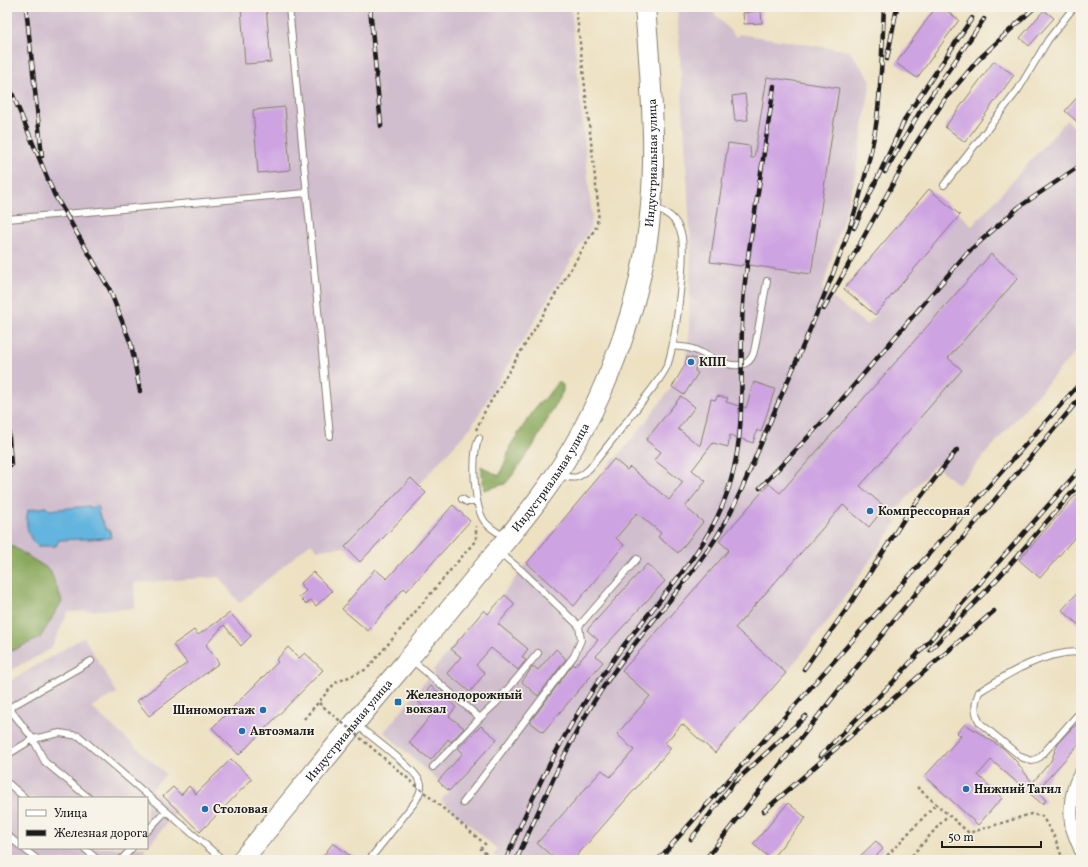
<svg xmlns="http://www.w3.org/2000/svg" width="1088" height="867" font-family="Vollkorn,serif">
	<rect width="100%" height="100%" fill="#f7f3e8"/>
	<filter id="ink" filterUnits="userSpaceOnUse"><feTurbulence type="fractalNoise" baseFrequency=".025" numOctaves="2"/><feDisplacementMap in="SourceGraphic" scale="8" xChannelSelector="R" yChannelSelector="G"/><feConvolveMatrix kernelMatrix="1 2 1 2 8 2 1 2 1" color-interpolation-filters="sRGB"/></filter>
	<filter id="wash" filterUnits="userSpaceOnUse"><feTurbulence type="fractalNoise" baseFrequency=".012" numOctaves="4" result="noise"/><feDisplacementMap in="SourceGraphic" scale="16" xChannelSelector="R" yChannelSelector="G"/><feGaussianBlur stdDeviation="0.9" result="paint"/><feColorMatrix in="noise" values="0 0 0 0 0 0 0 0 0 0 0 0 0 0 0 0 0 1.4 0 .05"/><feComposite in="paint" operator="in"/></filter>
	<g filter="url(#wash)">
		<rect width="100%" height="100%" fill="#ede1c2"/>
		<!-- industrial -->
		<path fill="#d0bdcd" d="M7 7H571L592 217 590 229 471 427 418 485 345 547 317 550 311 543 239 603 219 577 134 583 135 608 68 612 51 649 7 672Z
			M677 7H708L736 37 739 34 849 51 871 80 854 182 822 290 867 325 960 215 972 226 1067 120 1081 134V345L958 485 935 465 891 516 897 522 827 622 786 673 715 753 682 724 665 743 671 748 573 860H501L494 856 497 849 441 800 449 791 384 732 427 679 429 680 435 672 433 670 484 610 488 614 527 563 637 433 672 387 685 365 689 335 691 247Z
			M84 637 117 693 91 707 166 774 151 790 177 812 147 847V798H19V848H146L136 860H7V683Z"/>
		<!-- forest -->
		<path fill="#89a85c" stroke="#52623c" d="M558 381 563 385V391L532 448 511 477 505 484 484 490 481 466 499 476 507 457 510 446 538 404 545 399Z
			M7 543 50 570 62 601 40 638 7 653Z"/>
		<!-- water -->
		<path fill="#64b4de" stroke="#40687d" d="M96 505 100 509 98 512 106 529 110 530 111 538 59 540 56 546H37C27 537 25 523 28 510L46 507 49 510 89 506 92 508Z"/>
		<g id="blocks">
			<!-- building -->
			<path fill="#cda3e2" d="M241 7H266L271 62 245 64Z
				M936 7H941L959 20 917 78 896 63Z
				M1044 10 1054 18 1029 46 1020 38Z
				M761 11 762 23 744 24 743 13Z
				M994 61 1014 75 965 142 945 127Z
				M767 77 839 88 811 274 742 264V266L710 262 728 143 750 146 751 158H754Z
				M1081 93V125L1065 111Z
				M745 94 748 120 735 121 732 96Z
				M285 107 290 170 258 173 253 110Z
				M929 189 960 215 875 315 844 289Z
				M991 254 1018 278 948 358 962 370 860 486 885 507 869 527 843 505 735 628 786 673 715 753 682 724 665 743 671 748 573 860H556L537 843 602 770 610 777 634 750 617 734 650 696 622 671 729 550 719 541 769 484 780 493Z
				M687 357 697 359 695 371 698 373 684 395 672 387 685 365Z
				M754 382 775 389 761 432 757 430 753 443 730 435 728 447 713 443 692 470 706 481 685 507 703 522 678 553 658 537 661 533 637 513 616 538 624 545 574 606 527 563 614 459 627 470 630 467 669 500 683 482 654 460 661 452 646 440 681 396 695 407 678 429 700 446 711 399 716 400 717 396 728 398 726 402 746 408Z
				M411 478 426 493 360 562 345 547Z
				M1081 489V530L1040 578 1019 560Z
				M453 505 470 521 407 591 404 588 368 631 342 609 375 569 387 579Z
				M647 564 665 581 596 656 603 662 543 732 530 722 573 664 575 666 598 640 587 630Z
				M313 572 332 591 316 606 311 600 306 604 299 597 306 591 300 584Z
				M1081 589V627L1062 610Z
				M505 595 515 604 498 624 528 649 522 657 526 660 518 670 491 648 476 665 485 673 470 692 447 673 461 657 451 649 484 610 488 614Z
				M230 613 251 636 241 646 224 625 206 645 219 663 149 716 137 701 187 663 173 645 194 630 198 635Z
				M288 647 299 658 305 653 323 670 239 755 212 728 278 662 276 660Z
				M556 649 566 659 538 696 522 682 533 666 538 670Z
				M431 686 456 707 449 716 464 728 451 742 448 739 431 760 409 743 432 714 418 702Z
				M1081 721V742L1040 787 1034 781 1051 761 1058 743 1071 729Z
				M965 724 1003 748 1016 761 1046 801 1042 804 991 760 978 775 1002 798 978 825 925 776 961 736 957 733Z
				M481 726 497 739 449 791 438 781 463 753 458 748Z
				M231 759 252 779 200 832 163 796 173 787 181 795 189 786 196 794Z
				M788 803 806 818 771 859 753 844Z
				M876 841 883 849 872 860H856Z
				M333 843 356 860H320Z"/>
		</g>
	</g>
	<g filter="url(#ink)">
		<use href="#blocks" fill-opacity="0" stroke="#847e6f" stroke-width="1"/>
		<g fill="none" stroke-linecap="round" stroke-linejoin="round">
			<!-- service casing -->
			<g stroke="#847e6f" stroke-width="8">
				<path id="service" d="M289 7 330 436
					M944 185 1018 90 1048 40 1074 7
					M7 219 306 193
					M673 346C678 347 684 347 689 348 705 352 729 372 746 363 752 360 754 353 755 347L767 281
					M479 438C471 455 474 503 483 519 487 527 498 532 504 537
					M559 474C573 480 579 479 590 468 606 448 622 428 637 408 647 395 658 383 666 368 675 350 687 251 681 233 676 218 667 212 653 208
					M462 499 467 502H477
					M499 552 521 570 579 626 637 559
					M1081 652C1044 651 1009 673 979 692 974 704 974 712 980 723L1021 757 1032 761 1040 757 1081 711
					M412 660 480 718 433 767
					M9 708 33 739 45 762 89 798
					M7 709 91 661
					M480 718 497 702 538 653
					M357 725C369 735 419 771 421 784 422 791 418 796 415 802L369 860
					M7 755 33 739 60 733 79 736 223 860
					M9 784 25 798
					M463 803 574 656 581 640 579 626
					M147 831 165 812
					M7 835 19 845
					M23 848 38 860
					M84 848 98 860
					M121 860 132 848"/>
			</g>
			<!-- minor casing -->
			<g stroke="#847e6f" stroke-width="15">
				<path id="minor" d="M1081 773C1072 787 1069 809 1072 826 1074 834 1078 842 1081 850"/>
			</g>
			<!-- primary casing -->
			<g stroke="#847e6f" stroke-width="22">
				<g id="primary">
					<path id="s1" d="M242 860C295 797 346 732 400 669 433 630 465 591 497 551 518 526 539 500 557 473 596 415 630 332 643 263 660 179 652 92 645 7"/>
				</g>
			</g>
			<!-- path -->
			<path stroke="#847e6f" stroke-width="2.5" stroke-dasharray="3 3" stroke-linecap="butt" d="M476 430 485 411 596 227 599 213 576 7
				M304 719 335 683 367 669 476 540V526
				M917 787 969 833 1031 814 1042 816 1055 838 1063 860
				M883 860 936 804
				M908 860 948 815"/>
			<!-- service -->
			<use href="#service" stroke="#fff" stroke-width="6"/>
			<!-- minor -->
			<use href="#minor" stroke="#fff" stroke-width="13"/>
			<!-- primary -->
			<use href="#primary" stroke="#fff" stroke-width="20"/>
			<!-- rail casing -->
			<g stroke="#1c1c1c" stroke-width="4.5">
				<path id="rail" d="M26 7 42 156
					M370 7 381 126
					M887 59 897 7
					M7 81 54 194 109 288 131 344 140 391
					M885 172 919 113 984 19
					M854 228 906 117 972 18
					M824 309 911 151 930 122 945 99 978 60 1035 7
					M7 410 11 465
					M760 488 826 418 966 254 1019 207 1081 165
					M930 650 1000 576 1081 482
					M804 669 848 607 906 516 957 450
					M820 756 894 681 1081 468
					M736 781 806 716
					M764 811 994 611
					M691 839 735 781
					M517 858C544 801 567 742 602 689 636 636 682 591 716 538 742 496 759 446 779 401 818 311 860 222 876 125 882 86 882 46 884 7
					M506 860C534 790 571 717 616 656 650 608 701 559 723 504 750 437 738 374 743 304 745 273 750 242 755 212 761 170 768 128 774 86
					M658 860 1081 382
					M705 860 893 621 1081 397"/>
			</g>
			<!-- rail -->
			<use href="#rail" stroke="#f7f3e8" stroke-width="3" stroke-dasharray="9" stroke-linecap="butt"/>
			<!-- path-bridge -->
			<path stroke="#847e6f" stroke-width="2.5" stroke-dasharray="3 3" stroke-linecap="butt" d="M319 703 485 844 481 849 493 860"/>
		</g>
	</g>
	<!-- markers -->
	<g fill="#1f6fb2" stroke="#f7f3e8" stroke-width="1.5">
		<circle cx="691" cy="362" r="4"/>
		<circle cx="870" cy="511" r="4"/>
		<rect x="394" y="698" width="8" height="8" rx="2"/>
		<circle cx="263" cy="710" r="4"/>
		<circle cx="242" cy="731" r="4"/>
		<circle cx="966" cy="789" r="4"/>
		<circle cx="205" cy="809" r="4"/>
	</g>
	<g text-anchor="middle" stroke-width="3.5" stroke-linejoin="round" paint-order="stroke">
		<!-- street labels -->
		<g font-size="12" fill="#1c1c1c" stroke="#f7f3e8">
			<text dy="4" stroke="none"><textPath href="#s1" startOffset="828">Индустриальная улица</textPath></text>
			<text dy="4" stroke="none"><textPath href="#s1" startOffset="492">Индустриальная улица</textPath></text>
			<text dy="4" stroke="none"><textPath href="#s1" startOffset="168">Индустриальная улица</textPath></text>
		</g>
		<!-- poi labels -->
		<g font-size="12" font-weight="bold" fill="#1c1c1c" stroke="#f7f3e8" text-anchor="start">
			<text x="699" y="366">КПП</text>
			<text x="878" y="515">Компрессорная</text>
			<text x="406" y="699">Железнодорожный<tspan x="406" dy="14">вокзал</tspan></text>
			<text x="255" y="714" text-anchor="end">Шиномонтаж</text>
			<text x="250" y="735">Автоэмали</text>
			<text x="974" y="793">Нижний Тагил</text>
			<text x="213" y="813">Столовая</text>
		</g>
	</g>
	<!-- margin -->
	<rect width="1088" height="867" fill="none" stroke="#f7f3e8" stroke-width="24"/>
	<!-- legend -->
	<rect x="18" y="797" width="130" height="52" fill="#f7f3e8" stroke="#9f9d96"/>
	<rect x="26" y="810" width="20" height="6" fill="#ffffff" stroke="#9f9d96"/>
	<text x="54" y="817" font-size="12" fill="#1c1c1c">Улица</text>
	<rect x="26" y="830" width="20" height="6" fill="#1c1c1c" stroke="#9f9d96"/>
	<text x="54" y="837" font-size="12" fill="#1c1c1c">Железная дорога</text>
	<!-- scale -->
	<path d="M942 841v6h99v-6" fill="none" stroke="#1c1c1c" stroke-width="2"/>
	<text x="948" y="841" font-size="12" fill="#1c1c1c" stroke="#f7f3e8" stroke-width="3" paint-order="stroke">50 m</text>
</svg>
